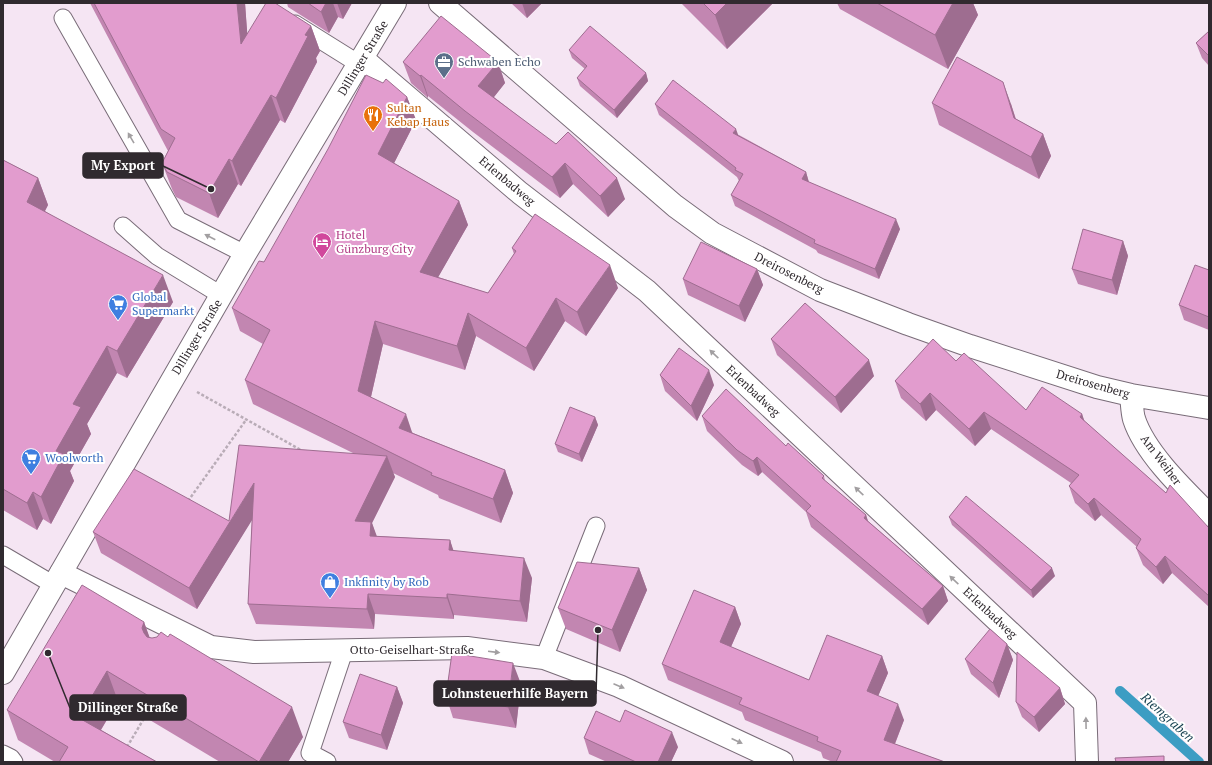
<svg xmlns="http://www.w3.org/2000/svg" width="1212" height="765" font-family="'PT Serif',serif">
	<rect width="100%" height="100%" fill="#f5e5f3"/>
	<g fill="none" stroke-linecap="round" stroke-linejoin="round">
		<!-- stream -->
		<path stroke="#3c9dc3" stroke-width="10" d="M1120 691 1199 762"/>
		<!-- service casing -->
		<g stroke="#796c78" stroke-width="19">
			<path id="service" d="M63 18 178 220 245 254
				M295 24 359 64
				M123 226 157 256 221 295
				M3 555 54 585
				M544 658 596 526
				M3 754 11 758 14 762
				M327 762 310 753 344 651"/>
		</g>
		<!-- minor casing -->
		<g stroke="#796c78" stroke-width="24">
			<path id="minor" d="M440 3 675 206 712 233 820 290 908 324 970 346 1097 387 1131 395 1209 408
				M362 58 520 193 647 291 1085 703 1087 762
				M1131 395C1132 403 1132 412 1134 419 1145 453 1184 490 1209 515
				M61 573 211 647 254 652 467 648 544 658 619 686 782 762"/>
		</g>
		<!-- tertiary casing -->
		<g stroke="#796c78" stroke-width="24">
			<path id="tertiary" d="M3 673 245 254 395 3"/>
		</g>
		<!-- path -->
		<path stroke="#b9acb7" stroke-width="2.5" stroke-dasharray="3 2" stroke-linecap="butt" d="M197 392 301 450
			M188 501 246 420
			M127 747 146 715"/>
		<!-- service -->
		<use href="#service" stroke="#fff" stroke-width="17"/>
		<!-- minor -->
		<use href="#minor" stroke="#fff" stroke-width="22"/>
		<!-- tertiary -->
		<use href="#tertiary" stroke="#fff" stroke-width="22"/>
	</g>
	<!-- wall -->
	<path fill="#c286b1" d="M90 3H245L247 33 311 26 320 51 316 58 317 62 285 123 280 120 241 186 238 184 218 218 176 197 172 189 162 163 168 151Z
		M287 3H352L343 19 338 17 329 33 288 7Z
		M511 3H542L527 18Z
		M681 3H773L727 49Z
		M837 3H973L978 15 948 69 840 9Z
		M1209 31V66L1202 58 1196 43Z
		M569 50 646 73 648 81 617 118 580 86 577 78 585 69 572 58Z
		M403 62H498L505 83 494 97 625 199 608 217 573 184 560 198 473 132 428 96V98L411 83Z
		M407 97 416 120 394 163 459 201 468 225 438 277 488 293 514 254 512 248 618 288 586 336 565 321 534 371 476 336 465 370 383 344 371 397 413 433 505 470 513 493 501 523 439 498 438 495 393 473 395 477 372 523 376 536 450 540 453 551 532 578 527 622 454 615V619L375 614 374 629 256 624 248 604 252 519 197 609 101 553 93 532 229 521 355 454 253 404 245 380 263 344 240 331 232 308 264 262Z
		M932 103 1011 104 1016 119 1043 134 1051 156 1039 179 939 125Z
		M655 104 739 135 806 172 809 182 900 229 879 279 818 253 816 250 735 206 731 195 739 181 737 177 659 115Z
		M3 160 38 178 48 205 45 211 173 302 127 378 117 373 87 424 91 434 70 471 74 481 51 524 43 519 37 530 3 510Z
		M1123 241 1128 256 1117 295 1078 284 1072 269Z
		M757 269 763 285 745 322 688 295 683 279Z
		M1209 270V330L1184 320 1179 305Z
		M771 339 874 376 841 413 777 355Z
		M956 361 1026 410 1082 414 1084 421 1166 493 1209 528V607L1172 573 1163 584 1143 565 1136 548 1137 547 1101 515 1095 521 1075 503 1069 486 1071 483 991 429 975 446 936 410 926 421 901 398 895 381Z
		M660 375 714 385 697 421 665 391Z
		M702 416 786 446 824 476 825 481 866 515 868 521 943 586 948 601 928 625 811 527 806 512 762 472 758 476 742 465 707 431Z
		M595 417 598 425 582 462 558 452 555 444Z
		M949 517 1055 576 1033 598 952 525Z
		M639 568 647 590 620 652 566 629 558 608Z
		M735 607 741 624 731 647 809 680 882 656 888 673 878 696 904 720 895 744 945 762H833L823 758 821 752 745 720 742 712 668 680 662 664Z
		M144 622 149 637 303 737 288 762H220L118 701 101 730 157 762H55L18 740 7 710Z
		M1007 644 1013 660 999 698 971 674 965 659Z
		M521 684 516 728 453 718 446 696Z
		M397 687 403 703 387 750 349 738 343 722Z
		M1060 688 1065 704 1039 732 1022 717 1016 702Z
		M584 738 678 747 671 762H607L589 754Z"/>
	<!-- shaded-wall -->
	<path fill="#9e6d90" d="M237 3H245L250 69 241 44Z
		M326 3H333L338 17 329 33 321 12Z
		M337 3H352L343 19Z
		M522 3H542L527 18Z
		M727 3H773L727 49 715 15Z
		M953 3H973L978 15 948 69 935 35Z
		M311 26 320 51 316 58 317 62 285 123 276 98 305 35Z
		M498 62 505 83 486 107 478 86Z
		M646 73 648 81 617 118 614 110Z
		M421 75 428 96V98L420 76Z
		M1003 82 1011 104 1022 140 1014 118Z
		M271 95 280 120 241 186 232 161Z
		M407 97 416 120 387 177 378 154Z
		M736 129 740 140 733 133Z
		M1043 134 1051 156 1039 179 1031 157Z
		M229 159 238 184 218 218 209 193Z
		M565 163 573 184 560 198 552 177Z
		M806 172 809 183 802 179Z
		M38 178 48 205 36 228 27 202Z
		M617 178 625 199 608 217 600 196Z
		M459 201 468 225 428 295 420 272Z
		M896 219 900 229 879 279 875 269Z
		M1123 241 1128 256 1117 295 1112 280Z
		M610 265 618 288 586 336 577 312Z
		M757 269 763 285 745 322 739 306Z
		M163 275 173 302 127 378 117 351Z
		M556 298 565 321 534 371 526 348Z
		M468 313 476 336 465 370 457 346Z
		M375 321 383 344 367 414 358 391Z
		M107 346 117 373 87 424 91 434 70 471 74 481 51 524 41 497 56 451 73 404Z
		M869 360 874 376 841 413 835 397Z
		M709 370 714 385 697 421 691 406Z
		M930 393 936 410 926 421 920 404Z
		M984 412 991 429 975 446 969 429Z
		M406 414 414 438 399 428Z
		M1082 414 1088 431 1080 417Z
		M595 417 598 425 582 462 579 454Z
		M387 456 395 477 372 523 379 542 370 536 355 521Z
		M757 457 762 472 758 476 753 461Z
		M505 470 513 493 501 523 493 499Z
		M254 483 262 504 197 609 189 588Z
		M33 492 43 519 37 530 27 503Z
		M1094 498 1101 515 1095 521 1088 504Z
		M866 515 871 531 864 518Z
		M450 540 457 561 449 550Z
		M1165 556 1172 573 1163 584 1156 567Z
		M524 558 532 578 527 622 520 601Z
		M639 568 647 590 620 652 612 630Z
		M1052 568 1055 576 1033 598 1031 590Z
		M943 586 948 601 928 625 922 609Z
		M368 594 375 614 374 629 367 609Z
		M447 594 454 615V619L447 598Z
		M735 607 741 624 726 658 720 642Z
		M144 622 155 652V663L142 628Z
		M1007 644 1013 660 999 698 993 683Z
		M882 656 888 673 873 708 867 691Z
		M513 663 521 684 516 728 508 707Z
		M107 671 118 701 90 748 79 718Z
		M397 687 403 703 387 750 381 735Z
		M1060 688 1065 704 1039 732 1034 717Z
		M898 704 904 720 890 756 884 740Z
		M292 707 303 737 288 762H259Z
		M672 732 678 747 671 762H658Z"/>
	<!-- building -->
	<path fill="#e29cce" stroke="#9e6d90" d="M94 3H237L241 44 266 3H275L311 26 305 35 308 36 276 98 271 95 232 161 229 159 209 193 167 172 162 163 175 138 161 129Z
		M308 3H326L321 12Z
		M703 3H727L715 15Z
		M877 3H953L935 35Z
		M441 16 498 62 478 86 556 144 568 132 617 178 600 196 565 163 552 177 465 111 421 75 420 76 403 62Z
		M590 26 646 73 614 110 577 78 587 66 569 50Z
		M1209 31V56L1196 43Z
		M957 57 1003 82 1014 118 1043 134 1031 157 932 103Z
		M366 75 383 83 386 79 407 97 378 154 459 201 420 272 488 293 516 251 512 248 535 214 610 265 577 312 556 298 526 348 468 313 457 346 375 321 358 391 406 414 399 428 505 470 493 499 431 475 432 473 245 380 270 330 232 308 259 261 264 262 328 149Z
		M673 80 736 129 733 133 806 172 802 179 896 219 875 269 814 243 815 240 731 195 743 174 735 170 736 168 655 104Z
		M3 160 38 178 27 202 163 275 117 351 107 346 73 404 81 407 56 451 64 454 41 497 33 492 27 503 3 489Z
		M1083 229 1123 241 1112 280 1072 269Z
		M701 242 757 269 739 306 683 279Z
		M1195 265 1209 270V317L1179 305Z
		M805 303 869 360 835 397 771 339Z
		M933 339 956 361 964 353 1026 410 1042 387 1082 414 1080 417 1166 493 1170 485 1209 528V596L1165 556 1156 567 1136 548 1141 539 1094 498 1088 504 1069 486 1079 475 984 412 969 429 930 393 920 404 895 381Z
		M679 348 709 370 691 406 660 375Z
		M726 389 786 446 788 443 824 476 822 478 866 515 864 518 943 586 922 609 806 511 811 506 757 457 753 461 737 450 702 416Z
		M570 407 595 417 579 454 555 444Z
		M239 445 387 456 355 521 371 522 370 536 450 540 449 550 524 558 520 601 447 594V598L368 594 367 609 248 604 254 483 189 588 93 532 134 469 229 521Z
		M966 496 1052 568 1031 590 949 517Z
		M577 562 639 568 612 630 558 608Z
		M82 585 144 622 142 628 144 633 147 637 152 638 157 637 161 632 168 637 170 634 292 707 259 762 107 671 79 718 157 762H59L68 747 7 710Z
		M694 590 735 607 720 642 809 680 827 635 882 656 867 691 898 704 884 740 945 762H836L841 751 817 741 818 737 739 704 742 698 662 664Z
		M990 629 1007 644 993 683 965 659Z
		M1017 652 1060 688 1034 717 1016 702Z
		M452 653 513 663 508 707 446 696Z
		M360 674 397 687 381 735 343 722Z
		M625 710 672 732 658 762H636L584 738 596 711 620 722Z
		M1164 756V762H1116L1115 758Z"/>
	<!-- one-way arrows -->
	<defs><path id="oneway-solid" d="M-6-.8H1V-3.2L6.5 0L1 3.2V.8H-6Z"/></defs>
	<g fill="#a29fa1">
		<use href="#oneway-solid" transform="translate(131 138) rotate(-120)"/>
		<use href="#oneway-solid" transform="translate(210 237) rotate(-153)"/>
		<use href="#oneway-solid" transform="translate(714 354) rotate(-137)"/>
		<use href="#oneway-solid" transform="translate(859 491) rotate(-137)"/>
		<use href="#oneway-solid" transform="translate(954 580) rotate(-137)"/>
		<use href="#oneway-solid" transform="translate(494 652) rotate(7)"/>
		<use href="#oneway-solid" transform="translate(619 686) rotate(23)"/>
		<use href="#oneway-solid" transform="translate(1086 723) rotate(-91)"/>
		<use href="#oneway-solid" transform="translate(737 741) rotate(25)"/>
	</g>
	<!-- icons -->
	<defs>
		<g id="office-pin" transform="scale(1)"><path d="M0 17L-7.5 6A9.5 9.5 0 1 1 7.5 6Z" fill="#5c6f8a" stroke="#fff"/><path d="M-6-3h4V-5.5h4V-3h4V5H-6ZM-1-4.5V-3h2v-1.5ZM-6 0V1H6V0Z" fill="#fff"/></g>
		<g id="restaurant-pin" transform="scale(1)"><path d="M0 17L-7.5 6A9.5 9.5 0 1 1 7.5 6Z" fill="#e8710a" stroke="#fff"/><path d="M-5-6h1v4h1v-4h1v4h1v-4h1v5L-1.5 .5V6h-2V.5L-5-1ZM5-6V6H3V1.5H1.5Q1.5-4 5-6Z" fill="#fff"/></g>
		<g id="hotel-pin" transform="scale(1)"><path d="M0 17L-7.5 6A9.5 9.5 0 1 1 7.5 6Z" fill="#d1479c" stroke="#fff"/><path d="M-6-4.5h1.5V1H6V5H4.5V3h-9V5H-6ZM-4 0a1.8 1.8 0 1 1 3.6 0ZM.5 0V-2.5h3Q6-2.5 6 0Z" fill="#fff"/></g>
		<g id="supermarket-pin" transform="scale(1)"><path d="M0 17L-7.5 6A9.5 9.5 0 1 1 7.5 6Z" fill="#3f7fe0" stroke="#fff"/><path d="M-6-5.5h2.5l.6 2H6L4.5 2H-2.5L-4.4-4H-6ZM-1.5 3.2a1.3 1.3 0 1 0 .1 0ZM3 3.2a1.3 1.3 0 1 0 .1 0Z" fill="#fff"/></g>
		<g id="shop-pin" transform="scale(1)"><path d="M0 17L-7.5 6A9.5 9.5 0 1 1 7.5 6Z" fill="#3f7fe0" stroke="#fff"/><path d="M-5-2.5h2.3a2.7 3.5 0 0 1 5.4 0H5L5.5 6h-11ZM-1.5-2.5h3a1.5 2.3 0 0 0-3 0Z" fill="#fff"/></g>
	</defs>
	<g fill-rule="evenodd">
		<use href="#office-pin" x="444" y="62"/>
		<use href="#restaurant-pin" x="373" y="115"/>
		<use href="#hotel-pin" x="322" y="242"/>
		<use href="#supermarket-pin" x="118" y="304"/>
		<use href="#supermarket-pin" x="31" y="458"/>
		<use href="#shop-pin" x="330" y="582"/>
	</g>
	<g text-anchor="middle" stroke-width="4" stroke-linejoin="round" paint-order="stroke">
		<!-- street labels -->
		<g font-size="12" fill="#302a2f" stroke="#fff">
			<text transform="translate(363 58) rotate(-59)" y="4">Dillinger Straße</text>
			<text transform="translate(507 181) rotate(40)" y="4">Erlenbadweg</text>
			<text transform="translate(789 273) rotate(27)" y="4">Dreirosenberg</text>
			<text transform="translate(197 337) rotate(-59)" y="4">Dillinger Straße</text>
			<text transform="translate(1093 384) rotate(16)" y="4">Dreirosenberg</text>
			<text transform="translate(753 391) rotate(43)" y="4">Erlenbadweg</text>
			<text transform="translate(1161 460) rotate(53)" y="4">Am Weiher</text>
			<text transform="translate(990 613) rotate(43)" y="4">Erlenbadweg</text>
			<text x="412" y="654">Otto-Geiselhart-Straße</text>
		</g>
		<!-- service labels -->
		<g font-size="12" fill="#4e5e75" stroke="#fff" text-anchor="start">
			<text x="458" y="66">Schwaben Echo</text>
		</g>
		<!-- food labels -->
		<g font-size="12" fill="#c56008" stroke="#fff" text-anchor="start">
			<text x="387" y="112">Sultan<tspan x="387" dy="14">Kebap Haus</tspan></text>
		</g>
		<!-- hotel labels -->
		<g font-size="12" fill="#b23c85" stroke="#fff" text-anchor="start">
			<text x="336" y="239">Hotel<tspan x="336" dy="14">Günzburg City</tspan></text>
		</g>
		<!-- shop labels -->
		<g font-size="12" fill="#366cbe" stroke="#fff" text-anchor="start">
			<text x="132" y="301">Global<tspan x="132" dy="14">Supermarkt</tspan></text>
			<text x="45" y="462">Woolworth</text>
			<text x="344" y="586">Inkfinity by Rob</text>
		</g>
		<!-- water labels -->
		<g font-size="13" font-style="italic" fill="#143e4e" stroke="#fff">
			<text transform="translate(1168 717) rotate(42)" y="5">Riemgraben</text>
		</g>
	</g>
	<!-- callouts -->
	<path fill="none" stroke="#302a2f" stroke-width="1.5" d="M211 189L163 166M598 630L596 694M48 653L70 708"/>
	<g fill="#302a2f" stroke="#fff" stroke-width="1.5">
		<circle cx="211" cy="189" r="4"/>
		<circle cx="598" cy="630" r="4"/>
		<circle cx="48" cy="653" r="4"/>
	</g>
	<g fill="#302a2f" stroke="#302a2f" stroke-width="1.5">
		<rect x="83" y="153" width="80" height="25" rx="4"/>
		<rect x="434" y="681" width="162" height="25" rx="4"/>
		<rect x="70" y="695" width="116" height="25" rx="4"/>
	</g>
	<g font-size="13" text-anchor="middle" font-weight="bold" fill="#fff">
		<text x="123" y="170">My Export</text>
		<text x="515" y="698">Lohnsteuerhilfe Bayern</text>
		<text x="128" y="712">Dillinger Straße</text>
	</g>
	<!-- border -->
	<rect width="1212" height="765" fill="none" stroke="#302a2f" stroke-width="8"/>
</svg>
